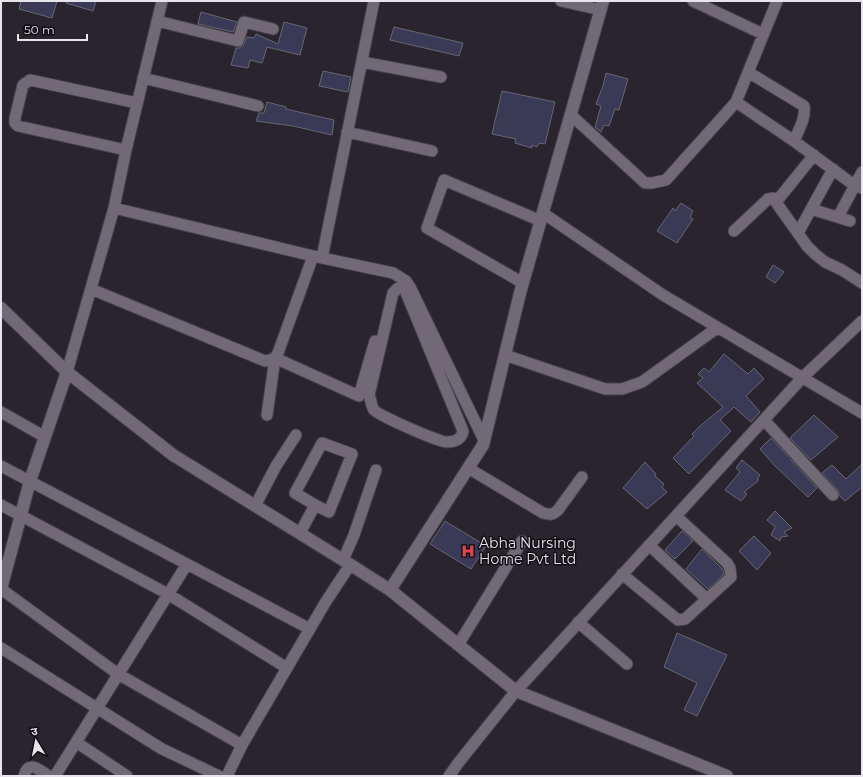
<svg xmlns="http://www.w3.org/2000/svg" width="863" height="777" font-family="Montserrat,'Noto Sans Devanagari',sans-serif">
	<rect width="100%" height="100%" fill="#2a242e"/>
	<!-- building -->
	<path fill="#3a3956" stroke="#676774" d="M21 1H57L52 18 19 9Z
		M66 1H96L93 11 66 3Z
		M201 12 237 22 233 32 198 24Z
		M284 22 307 28 300 55 267 47 262 63 250 60 248 68 231 65 236 48H239L243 46 247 37 254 38 256 34 278 44Z
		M394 27 463 43 459 56 390 40Z
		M323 71 351 77 348 92 319 86Z
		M606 73 628 79 619 110 615 109 609 126 604 125 601 132 595 127 601 106 596 104 603 86Z
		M502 91 555 102 545 144 539 143 537 147 532 145V148L515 143 516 139 492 134Z
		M267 102 286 107V109L334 120 332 135 293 126 256 121 259 113H264Z
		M681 203 693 211 690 217 693 219 677 243 657 231 673 208 675 211Z
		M773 265 784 272 775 283 766 277Z
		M724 354 748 374 754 368 764 379 746 396 760 412 751 422 734 407 720 420 731 431 689 474 673 458 694 436 692 434 699 427 723 407 697 383 703 378 698 374 704 368 709 372Z
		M814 415 838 437 811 460 790 438Z
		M771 438 817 488 808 497 775 466 760 449Z
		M742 460 760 475 758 478V481L744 492 747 494 741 501 725 490 740 472 736 468Z
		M645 462 656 474 655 476 664 484 662 487 667 492 647 509 623 488Z
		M862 464V487L845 501 840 496 838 490 822 473 832 465 846 479Z
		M775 511 792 528 784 532 788 536 781 537 780 541 771 535 775 527 767 520Z
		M445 521 486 546 471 569 430 544Z
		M682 531 693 541 675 559 665 550Z
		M754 536 771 553 757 570 739 551Z
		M702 549 723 570 724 574 708 589 686 569Z
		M677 633 727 655 697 716 684 710 697 683 664 667Z"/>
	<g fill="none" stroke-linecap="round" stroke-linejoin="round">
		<!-- street casing -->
		<g stroke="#454149" stroke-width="13">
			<path id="street" d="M561 1 601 10
				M693 1 763 34
				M157 21 238 41 244 22 273 29
				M362 62 441 77
				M748 72 804 106C806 118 799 129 794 141
				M143 78 258 106
				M736 102 794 141 854 185 862 188
				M571 115 645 183H652L666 180 736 102 777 1
				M347 132 432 151
				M126 150 18 126 15 123V118L23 85 30 80 137 103
				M776 202 814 155
				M114 208 313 256 393 273 406 281 410 287 484 440
				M811 209 850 221
				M543 213 663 295 862 413
				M838 217 862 172
				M734 231 768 199 773 198 807 246 815 254 825 262 842 270 862 283
				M798 233 833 169
				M322 258 374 1
				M523 283 427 228 444 180 541 221
				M398 288H403L405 290 463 431C462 439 455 442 447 442 441 443 377 415 374 410 371 406 371 399 369 395L393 293Z
				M91 289 265 361C271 360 275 359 278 353L313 256
				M505 355 605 389H622L642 382 717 328
				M67 372 114 208 126 150 162 1
				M1 412 45 437
				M267 415 275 358 359 396 375 341
				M764 420 833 495
				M1 466 310 629
				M468 468 543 513C550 515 553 515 558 510L582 477
				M1 505 168 594 287 668
				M255 506 276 466 296 435
				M300 533 315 505 295 493 322 443 352 454 329 512 315 505
				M649 545 707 599
				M343 560 354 535 376 470
				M622 574 678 620 685 619 731 577 730 568 727 563 676 516
				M1 589 118 674 242 745
				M578 622 627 664
				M458 645 522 541
				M1 648 162 749 219 776
				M76 742 127 776
				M24 776C29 759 39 770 49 776
				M55 776 187 564
				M227 776 242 745 325 603 350 565
				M449 776 459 762 516 691 802 378 862 321"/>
		</g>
		<!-- secondary casing -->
		<g stroke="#454149" stroke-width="14">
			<path id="secondary" d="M1 308 67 372 173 455 343 560 390 590 516 691 727 776
				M1 589 30 481 67 372
				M390 590 483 445 520 293 603 1"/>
		</g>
		<!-- street -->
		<use href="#street" stroke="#716a76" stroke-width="11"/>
		<!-- secondary -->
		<use href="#secondary" stroke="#716a76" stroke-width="12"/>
	</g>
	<!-- icons -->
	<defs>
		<g id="hospital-bare" transform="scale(1.08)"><path d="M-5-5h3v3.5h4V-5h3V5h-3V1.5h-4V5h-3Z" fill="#e0444e" stroke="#110e13" stroke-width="2.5" paint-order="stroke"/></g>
	</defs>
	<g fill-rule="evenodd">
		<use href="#hospital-bare" x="468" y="551"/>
	</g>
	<g text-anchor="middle" stroke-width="3" stroke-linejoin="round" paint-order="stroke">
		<!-- poi labels -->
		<g font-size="14" fill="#e8e4eb" stroke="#110e13" text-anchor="start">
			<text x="479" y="548">Abha Nursing<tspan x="479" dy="16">Home Pvt Ltd</tspan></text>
		</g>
	</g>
	<!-- border -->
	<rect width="863" height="777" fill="none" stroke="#e8e4eb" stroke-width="4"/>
	<!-- north arrow -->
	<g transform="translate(36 741) rotate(350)" stroke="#110e13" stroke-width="3" paint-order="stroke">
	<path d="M0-3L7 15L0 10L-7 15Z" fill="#e8e4eb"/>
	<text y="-6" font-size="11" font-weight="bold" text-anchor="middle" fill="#e8e4eb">उ</text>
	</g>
	<!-- scale -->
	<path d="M18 34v6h69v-6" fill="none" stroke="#e8e4eb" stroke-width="2"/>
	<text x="24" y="34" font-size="12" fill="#e8e4eb" stroke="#110e13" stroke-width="3" paint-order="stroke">50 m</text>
</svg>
